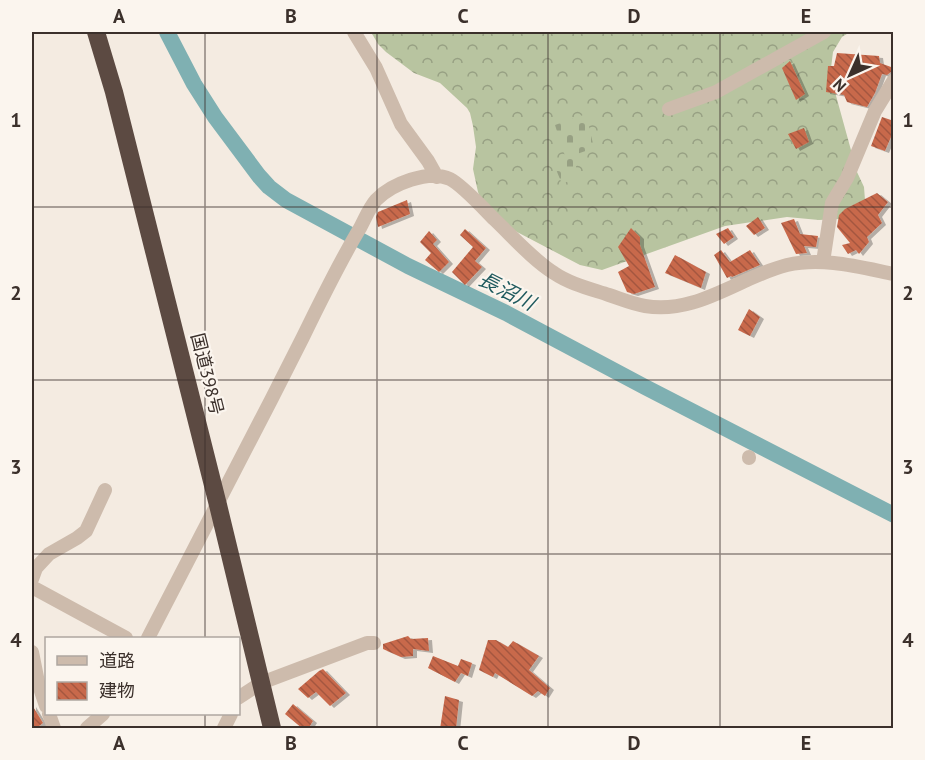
<svg xmlns="http://www.w3.org/2000/svg" width="925" height="760" font-family="'PT Sans','Noto Sans JP',sans-serif">
	<defs>
		<pattern id="forest-crowns" width="20" height="18" patternUnits="userSpaceOnUse" patternTransform="scale(1.5)"><rect width="20" height="18" fill="#b8c4a0"/><path d="M2 6a3 3 0 1 1 6 0M12 15a3 3 0 1 1 6 0" fill="none" stroke="#97a083"/></pattern>
		<pattern id="cemetery-stones" width="16" height="16" patternUnits="userSpaceOnUse" patternTransform="scale(1.5)"><rect width="16" height="16" fill="#b8c4a0"/><path d="M2 7V4a2 2 0 0 1 4 0v3zM10 15v-3a2 2 0 0 1 4 0v3z" fill="#97a083"/></pattern>
		<pattern id="building-back-hatch" width="6" height="6" patternUnits="userSpaceOnUse" patternTransform="scale(1.5)"><rect width="6" height="6" fill="#c8694b"/><path d="M-1 5l2 2M0 0l6 6M5-1l2 2" fill="none" stroke="#a4573f"/></pattern>
		<filter id="shadow"><feDropShadow dx="4" dy="2" stdDeviation="0" flood-color="#0004"/></filter>
	</defs>
	<rect width="100%" height="100%" fill="#f4ebe1"/>
	<!-- forest -->
	<path fill="url(#forest-crowns)" d="M371 32H850L842 37 833 52 831 68 835 92 857 172 864 187 865 200 856 215 838 219 819 220 787 217 725 226 602 270 580 265 498 222 485 209 478 192 473 169 476 147 473 126 470 113 467 108 440 83 414 73 386 52 378 44Z"/>
	<!-- cemetery -->
	<path fill="url(#cemetery-stones)" d="M586 114 594 148 574 155 578 177 562 184 553 162 565 156 555 125Z"/>
	<g fill="none" stroke-linecap="round" stroke-linejoin="round">
		<!-- river -->
		<path stroke="#7fb0b2" stroke-width="16" d="M167 32 194 84 215 117 259 176 269 187 286 200 408 266 506 313 645 387 894 515"/>
	</g>
	<!-- building -->
	<path fill="url(#building-back-hatch)" filter="url(#shadow)" d="M837 53 879 56 880 63 891 67V72L887 75 882 74 875 93 867 107 847 102 844 95 826 92 828 66H834Z
		M790 61 805 94 796 100 782 68Z
		M882 117 894 121V130L885 151 871 146Z
		M804 128 809 142 796 149 788 134Z
		M877 193 888 202 878 215 882 223 867 237 869 242 859 254 856 250 848 254 842 245 850 243 837 227 839 215 845 209Z
		M407 200 410 214 378 227 376 217 378 212Z
		M758 217 765 228 754 235 746 226Z
		M794 219 800 234 818 236 816 247 804 246 807 253 796 254 781 223Z
		M631 228 640 237V245L655 287 634 294 627 292 618 272 629 266 618 247Z
		M728 228 734 237 724 244 716 234Z
		M465 229 486 248 475 261 482 267 465 285 452 272 473 247 460 235Z
		M429 231 437 240 433 244 449 262 439 272 425 260 431 253 420 242Z
		M721 250 730 262 750 250 760 265 732 277 731 276 727 278 714 255Z
		M675 255 706 272 701 288 665 273Z
		M749 309 760 317 750 336 738 330Z
		M408 636 411 639 428 638 429 651 413 649V656L401 657 383 649V644Z
		M488 640H496L508 647 513 641 539 656 529 670 550 688 545 696 538 691 532 696 495 673 493 677 479 670Z
		M433 656 458 666 461 659 472 663 468 676 461 673 455 682 428 668Z
		M323 669 346 693 330 706 316 692 308 698 298 689 319 671Z
		M445 696 459 700 456 729H440Z
		M293 704 313 721 308 729H303L285 714Z
		M32 705 43 723 35 729H32Z"/>
	<g fill="none" stroke-linecap="round" stroke-linejoin="round">
		<!-- minor -->
		<path stroke="#cdbbac" stroke-width="14" d="M354 32 376 68 401 124 428 161 437 177
			M669 109 716 92 824 32
			M823 262 832 203 847 178 875 111 894 80
			M749 458V457
			M32 579 36 568 49 554 77 538 86 531 105 490
			M32 587 126 638
			M148 638C200 539 252 438 303 337 321 300 339 263 360 228 365 219 369 208 376 200 391 184 429 169 450 179 462 185 484 209 494 219 513 237 532 259 554 273 570 284 591 289 609 295 621 299 633 304 645 306 697 315 739 277 787 265 823 257 859 267 894 274
			M32 652 38 682 46 706
			M238 698 261 683 367 643H374
			M49 714 54 728
			M87 728 103 714
			M224 728 231 714"/>
		<!-- highway -->
		<path stroke="#5c4a42" stroke-width="18" d="M96 32 114 92 218 505 272 728"/>
	</g>
	<!-- grid -->
	<path fill="none" stroke="#3b302b" stroke-width="1.5" stroke-opacity="0.55" d="M205 32V638M377 32V728M548 32V728M720 32V728M32 207H894M32 380H894M32 554H894M205 714V728"/>
	<g text-anchor="middle" stroke-width="4.5" stroke-linejoin="round" paint-order="stroke">
		<!-- street labels -->
		<g font-size="18" fill="#3b302b" stroke="#fbf5ee">
			<text transform="translate(207 374) rotate(76)" y="6">国道398号</text>
		</g>
		<!-- water labels -->
		<g font-size="20" font-style="italic" fill="#1f5a5e" stroke="#fbf5ee">
			<text transform="translate(507 291) rotate(27)" y="7">長沼川</text>
		</g>
	</g>
	<!-- border -->
	<rect width="925" height="760" fill="none" stroke="#fbf5ee" stroke-width="66"/>
	<!-- legend -->
	<rect x="45" y="637" width="195" height="78" fill="#fbf5ee" stroke="#aea6a0" stroke-width="1.5"/>
	<rect x="57" y="656" width="30" height="9" fill="#cdbbac" stroke="#aea6a0" stroke-width="1.5"/>
	<text x="99" y="667" font-size="18" fill="#3b302b">道路</text>
	<rect x="57" y="682" width="30" height="18" fill="url(#building-back-hatch)" stroke="#aea6a0" stroke-width="1.5"/>
	<text x="99" y="697" font-size="18" fill="#3b302b">建物</text>
	<!-- north arrow -->
	<g transform="translate(850 75) rotate(225)" stroke="#fbf5ee" stroke-width="4.5" paint-order="stroke">
	<path d="M0-4.5L10 22L0 15L-10 22Z" fill="#3b302b"/>
	<text y="-9" font-size="16" font-weight="bold" text-anchor="middle" fill="#3b302b">N</text>
	</g>
	<rect x="33" y="33" width="859" height="694" fill="none" stroke="#3b302b" stroke-width="2"/>
	<g font-size="20" text-anchor="middle" font-weight="bold" fill="#3b302b">
		<text x="119" y="23">A</text>
		<text x="291" y="23">B</text>
		<text x="463" y="23">C</text>
		<text x="634" y="23">D</text>
		<text x="806" y="23">E</text>
		<text x="16" y="127">1</text>
		<text x="908" y="127">1</text>
		<text x="16" y="300">2</text>
		<text x="908" y="300">2</text>
		<text x="16" y="474">3</text>
		<text x="908" y="474">3</text>
		<text x="16" y="647">4</text>
		<text x="908" y="647">4</text>
		<text x="119" y="750">A</text>
		<text x="291" y="750">B</text>
		<text x="463" y="750">C</text>
		<text x="634" y="750">D</text>
		<text x="806" y="750">E</text>
	</g>
</svg>
